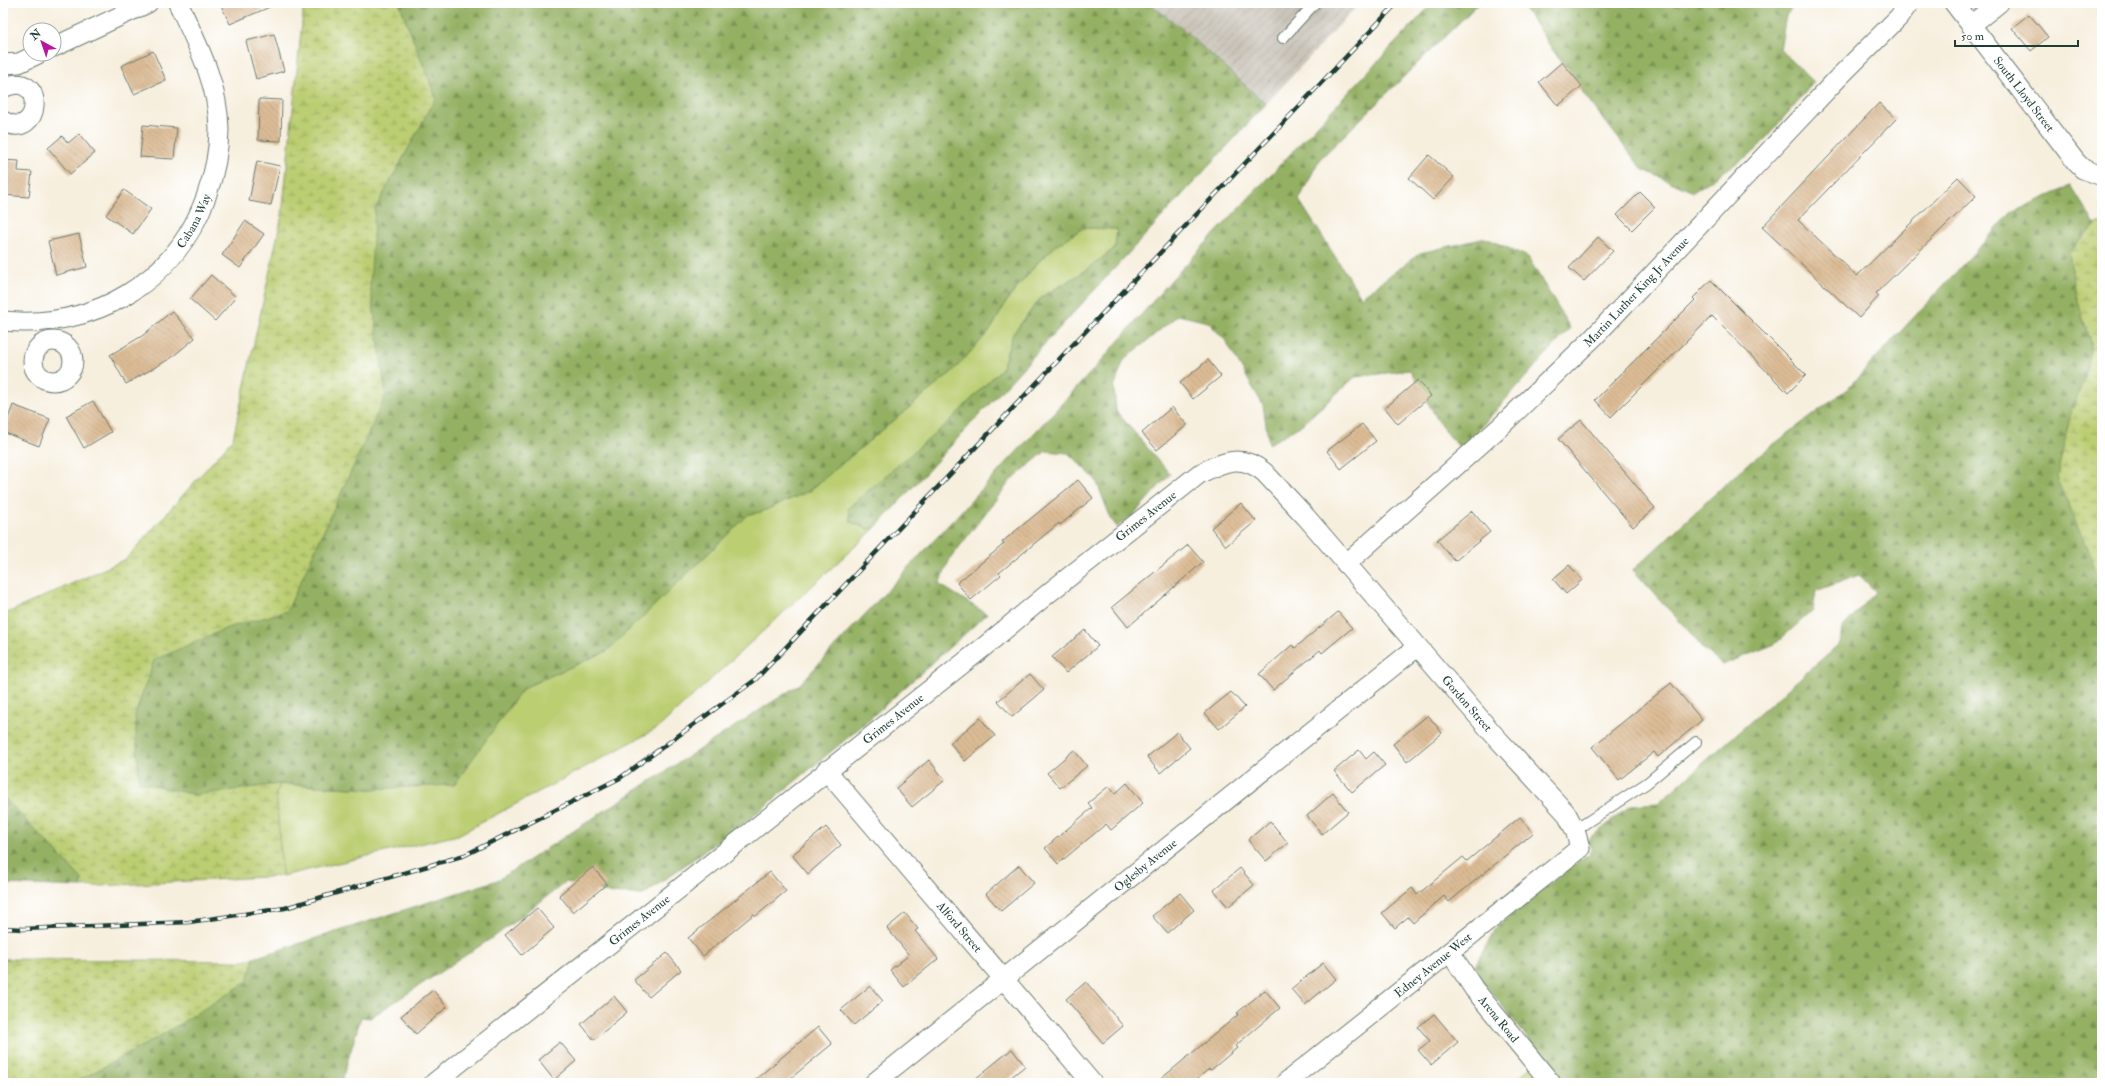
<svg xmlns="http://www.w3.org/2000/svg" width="2105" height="1086" font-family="'IM FELL Double Pica',serif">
	<defs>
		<pattern id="industrial-furrows" width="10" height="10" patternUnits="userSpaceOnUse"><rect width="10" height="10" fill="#c9c3b8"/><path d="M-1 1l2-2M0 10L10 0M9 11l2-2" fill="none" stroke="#aca89f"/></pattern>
		<pattern id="forest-firs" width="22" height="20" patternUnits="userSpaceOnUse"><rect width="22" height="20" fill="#94b164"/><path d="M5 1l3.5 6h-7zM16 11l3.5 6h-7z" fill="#789153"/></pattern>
		<pattern id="wetland-marsh" width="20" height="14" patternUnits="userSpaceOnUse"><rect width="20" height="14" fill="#bbce72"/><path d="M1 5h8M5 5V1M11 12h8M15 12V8" fill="none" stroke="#97a85e"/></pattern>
		<pattern id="building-back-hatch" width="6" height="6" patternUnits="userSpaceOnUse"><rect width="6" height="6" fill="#dcbc95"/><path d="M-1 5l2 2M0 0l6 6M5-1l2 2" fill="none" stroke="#bca281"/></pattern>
	</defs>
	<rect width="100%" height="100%" fill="#fff"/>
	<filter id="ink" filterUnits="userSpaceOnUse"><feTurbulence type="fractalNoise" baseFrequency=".025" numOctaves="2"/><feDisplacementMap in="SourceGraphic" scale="8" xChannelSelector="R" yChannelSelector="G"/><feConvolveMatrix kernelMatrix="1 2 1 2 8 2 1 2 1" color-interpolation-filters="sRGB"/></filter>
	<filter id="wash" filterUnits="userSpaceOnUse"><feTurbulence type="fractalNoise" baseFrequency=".012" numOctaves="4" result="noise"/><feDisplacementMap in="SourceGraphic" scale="16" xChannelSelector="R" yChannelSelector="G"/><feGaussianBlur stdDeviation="0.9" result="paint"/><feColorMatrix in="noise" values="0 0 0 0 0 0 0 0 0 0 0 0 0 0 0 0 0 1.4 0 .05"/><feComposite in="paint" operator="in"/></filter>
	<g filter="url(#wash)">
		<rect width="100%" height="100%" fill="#f7efde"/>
		<!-- industrial -->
		<path fill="url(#industrial-furrows)" d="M1149 3H1360L1266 104 1180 27Z"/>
		<!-- green -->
		<path fill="#bbce72" stroke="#6d8653" d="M1083 228 1117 229 1115 248 1087 270 1041 297 1013 334 1002 368 951 420 867 529 875 528 658 728 458 835 282 876 276 793 280 784 370 789 454 784 523 688 607 651 749 514 761 512 809 491 953 371 991 329 1008 299 1039 261 1057 245Z
			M1542 1057 1563 1083H1512Z"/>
		<!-- forest -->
		<path fill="url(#forest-firs)" stroke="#5a774c" d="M399 3H1149L1180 27 1266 104 875 528 867 529 851 522 848 508 951 420 1002 368 1013 334 1042 297 1087 270 1115 248 1117 229 1083 228 1057 245 1039 261 1008 299 991 329 953 371 809 491 761 512 749 514 607 651 523 688 454 785 370 789 280 784 195 795 139 782 135 715 154 660 227 628 287 611 386 395 370 285 375 209 436 98Z
			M1433 3H1479L1319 160 1299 200 1361 297 1420 253 1486 238 1528 257 1570 328 1461 449 1441 426 1410 370 1355 377 1300 426 1269 444 1263 405 1225 340 1208 322 1178 315 1124 360 1114 387 1116 411 1170 474 1134 514 1117 527 1111 519 1096 480 1068 453 1046 451 1011 480 950 559 939 584 987 614 857 730 752 817 643 895 609 893 566 882 498 934 370 1018 361 1017 341 1083H74L155 1039 247 982 254 958 498 880 800 684 1095 368 1174 277Z
			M1510 3H1795L1786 16 1780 49 1814 82 1755 151 1693 192 1642 169 1577 85 1524 8Z
			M2071 186 2095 225 2069 252 2076 294 2091 346 2084 379 2071 412 2057 477 2102 584V1083H1563L1473 969 1498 925 1585 856 1591 855 1590 852 1593 850 1587 841 1631 805 1658 803 1840 643 1842 628 1876 592 1859 575 1816 591 1813 610 1775 644 1722 665 1702 648 1695 638 1633 570 1745 466 1847 389 2011 213Z
			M3 796 82 879 81 887 3 884Z"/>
		<!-- wetland -->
		<path fill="url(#wetland-marsh)" stroke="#6d8653" d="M304 3H399L436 98 375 209 370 285 386 395 287 611 227 628 154 660 135 715 139 782 195 795 280 784 276 794 282 876 81 887 82 879 3 796V615L126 559 233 439 282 215Z
			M2097 223H2102V584L2057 477 2071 412 2084 379 2091 346 2076 294 2069 252Z
			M254 958 247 982 155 1039 74 1083 3 1082V959L244 961Z"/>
		<g id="blocks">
			<!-- building -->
			<path fill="url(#building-back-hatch)" d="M220 3H279L230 24Z
				M2029 14 2048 37 2031 51 2012 28Z
				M274 34 284 71 256 79 246 41Z
				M153 51 166 80 134 94 121 66Z
				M1562 62 1582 86 1558 106 1539 82Z
				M259 99 282 100 281 141 258 140Z
				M1879 103 1896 119 1798 220 1857 276 1958 177 1976 196 1876 293 1879 296 1859 318 1762 227Z
				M143 125 177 128 174 159 140 157Z
				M79 134 95 153 70 174 48 148 62 136 68 143Z
				M1429 155 1454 177 1433 200 1409 178Z
				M3 160 19 161 18 171 32 172 29 197 3 195Z
				M257 161 280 166 271 205 249 201Z
				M124 190 151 209 133 234 106 215Z
				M1640 192 1655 207 1632 230 1617 215Z
				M245 221 264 234 240 268 222 255Z
				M79 234 87 267 56 275 48 241Z
				M1598 237 1613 251 1584 281 1569 268Z
				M211 275 236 297 215 321 190 299Z
				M1711 280 1806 375 1788 393 1712 316 1611 417 1595 400 1695 300 1693 298Z
				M172 311 195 338 171 358 126 384 110 355 142 336Z
				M1208 360 1221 376 1193 399 1180 383Z
				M1418 380 1431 396 1398 424 1385 408Z
				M93 401 111 432 84 448 66 416Z
				M13 405 50 419 39 446 3 432Z
				M1172 407 1187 425 1157 450 1142 433Z
				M1581 420 1655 508 1633 527 1558 439Z
				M1362 424 1376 441 1341 469 1327 451Z
				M1078 480 1093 498 1060 525 1059 523 999 573 1001 575 971 600 957 583 1004 544 1002 542Z
				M1241 503 1256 521 1226 546 1211 528Z
				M1472 511 1490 532 1455 561 1437 540Z
				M1188 545 1203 562 1128 627 1112 607Z
				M1569 565 1582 580 1566 594 1553 579Z
				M1338 612 1352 628 1322 653 1320 650 1273 690 1259 674 1292 645 1295 648Z
				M1085 630 1098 646 1066 673 1052 657Z
				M1030 674 1044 690 1012 717 998 701Z
				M1671 683 1702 720 1658 757 1654 752 1619 780 1592 747Z
				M1231 692 1245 707 1219 729 1205 713Z
				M1428 715 1442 733 1407 762 1393 744Z
				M980 718 995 736 965 761 950 743Z
				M1177 732 1190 748 1160 773 1147 757Z
				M1074 750 1087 766 1060 788 1047 773Z
				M1359 750 1366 759 1374 752 1385 765 1352 792 1334 771Z
				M929 760 945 780 912 807 896 788Z
				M1127 783 1143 803 1111 830 1106 824 1058 864 1045 848 1092 808 1088 803 1109 786 1115 794Z
				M1333 793 1348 812 1322 834 1307 816Z
				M1520 817 1533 833 1449 902 1444 896 1413 923 1408 917 1395 928 1382 913 1412 888 1417 895 1463 857 1467 861Z
				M1270 821 1288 843 1266 861 1248 840Z
				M826 827 841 845 808 874 792 855Z
				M1019 865 1034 883 1001 911 986 894Z
				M593 867 607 884 573 912 559 895Z
				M1240 868 1254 885 1228 907 1214 890Z
				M770 872 786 891 756 916 754 914 703 956 688 938Z
				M1180 893 1194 910 1167 933 1152 916Z
				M537 908 554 928 522 955 505 935Z
				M905 913 918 929 915 931 938 959 904 987 890 970 909 955 887 928Z
				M667 953 681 970 649 997 634 980Z
				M1323 963 1336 979 1305 1005 1291 989Z
				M1086 982 1123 1026 1103 1043 1066 999Z
				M870 986 883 1001 854 1025 841 1010Z
				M433 990 447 1007 416 1034 401 1016Z
				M1265 990 1280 1008 1235 1046 1237 1048 1211 1070 1209 1069 1192 1083H1156L1239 1014 1237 1013Z
				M614 996 627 1012 594 1040 581 1024Z
				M1434 1014 1458 1042 1431 1065 1418 1050 1430 1041 1418 1027Z
				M818 1027 832 1044 785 1083H751Z
				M560 1042 576 1061 554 1080 538 1060Z
				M1012 1049 1025 1066 1004 1083H970Z"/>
		</g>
	</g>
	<g filter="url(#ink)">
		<use href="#blocks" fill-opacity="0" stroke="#6b7b70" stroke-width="1"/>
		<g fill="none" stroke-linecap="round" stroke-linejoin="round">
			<!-- lane casing -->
			<g stroke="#6b7b70" stroke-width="12">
				<path id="lane" d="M1283 38 1315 3
					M1575 830 1647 783 1696 742"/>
			</g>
			<!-- street casing -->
			<g stroke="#6b7b70" stroke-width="21">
				<g id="street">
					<path id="s1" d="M1954 3 2076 162 2083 169 2102 176"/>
					<path d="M1971 25 1999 3"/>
					<path d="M54 47 148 3"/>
					<path d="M3 64 19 63 38 54"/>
					<path d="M3 88C47 67 42 143 3 121"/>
					<path id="s2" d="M3 321C93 330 175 283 206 197 214 175 219 152 219 129 218 82 197 44 178 3"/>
					<circle cx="53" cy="361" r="20"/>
					<path id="s3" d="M1346 564 1500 427 1593 338 1839 77 1899 17 1909 3"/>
					<path id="s4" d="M826 770 1092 1083"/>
					<path id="s5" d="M1450 952 1474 989 1551 1083"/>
					<path id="s6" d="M434 1083 985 646 1050 592 1199 474C1223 462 1240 453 1264 472L1306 517 1495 736 1566 813 1575 830 1580 848 1285 1083"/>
					<path id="s7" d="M874 1083 1417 647"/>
				</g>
			</g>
			<!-- lane -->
			<use href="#lane" stroke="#fff" stroke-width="10"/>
			<!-- street -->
			<use href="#street" stroke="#fff" stroke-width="19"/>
			<!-- rail casing -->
			<g stroke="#1f3d34" stroke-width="4.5">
				<path id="rail" d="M3 928 23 929 189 922 285 908 465 855 620 778 755 680 1397 3"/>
			</g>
			<!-- rail -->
			<use href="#rail" stroke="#fff" stroke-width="3" stroke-dasharray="9" stroke-linecap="butt"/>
		</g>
	</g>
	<g text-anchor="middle" stroke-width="3" stroke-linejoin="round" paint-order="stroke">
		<!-- street labels -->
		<g font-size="12" fill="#1f3d34" stroke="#fff">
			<text dy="4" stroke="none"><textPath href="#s1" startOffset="115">South Lloyd Street</textPath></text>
			<text dy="4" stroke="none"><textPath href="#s2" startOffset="230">Cabana Way</textPath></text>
			<text dy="4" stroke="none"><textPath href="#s3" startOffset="398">Martin Luther King Jr Avenue</textPath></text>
			<text dy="4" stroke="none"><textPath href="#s6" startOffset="910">Grimes Avenue</textPath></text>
			<text dy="4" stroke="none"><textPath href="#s6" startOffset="1356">Gordon Street</textPath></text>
			<text dy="4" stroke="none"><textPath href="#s6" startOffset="586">Grimes Avenue</textPath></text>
			<text dy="4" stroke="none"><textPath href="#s7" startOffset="348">Oglesby Avenue</textPath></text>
			<text dy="4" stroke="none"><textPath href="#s6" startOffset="262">Grimes Avenue</textPath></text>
			<text dy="4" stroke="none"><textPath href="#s4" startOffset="206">Alford Street</textPath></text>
			<text transform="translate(1433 965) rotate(-39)" y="4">Edney Avenue West</text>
			<text dy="4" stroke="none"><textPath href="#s5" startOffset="83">Arena Road</textPath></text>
		</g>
	</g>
	<!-- margin -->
	<rect width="2105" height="1086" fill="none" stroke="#fff" stroke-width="16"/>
	<!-- north arrow -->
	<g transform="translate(42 42) rotate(320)"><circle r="19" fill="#ffffff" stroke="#a5b1ae"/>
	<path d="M0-3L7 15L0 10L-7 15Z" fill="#b5179e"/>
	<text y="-6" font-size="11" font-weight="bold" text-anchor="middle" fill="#1f3d34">N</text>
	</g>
	<!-- scale -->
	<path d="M1955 40v6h123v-6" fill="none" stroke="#1f3d34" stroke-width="2"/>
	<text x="1961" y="40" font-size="12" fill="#1f3d34" stroke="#ffffff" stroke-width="3" paint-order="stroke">50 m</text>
</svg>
